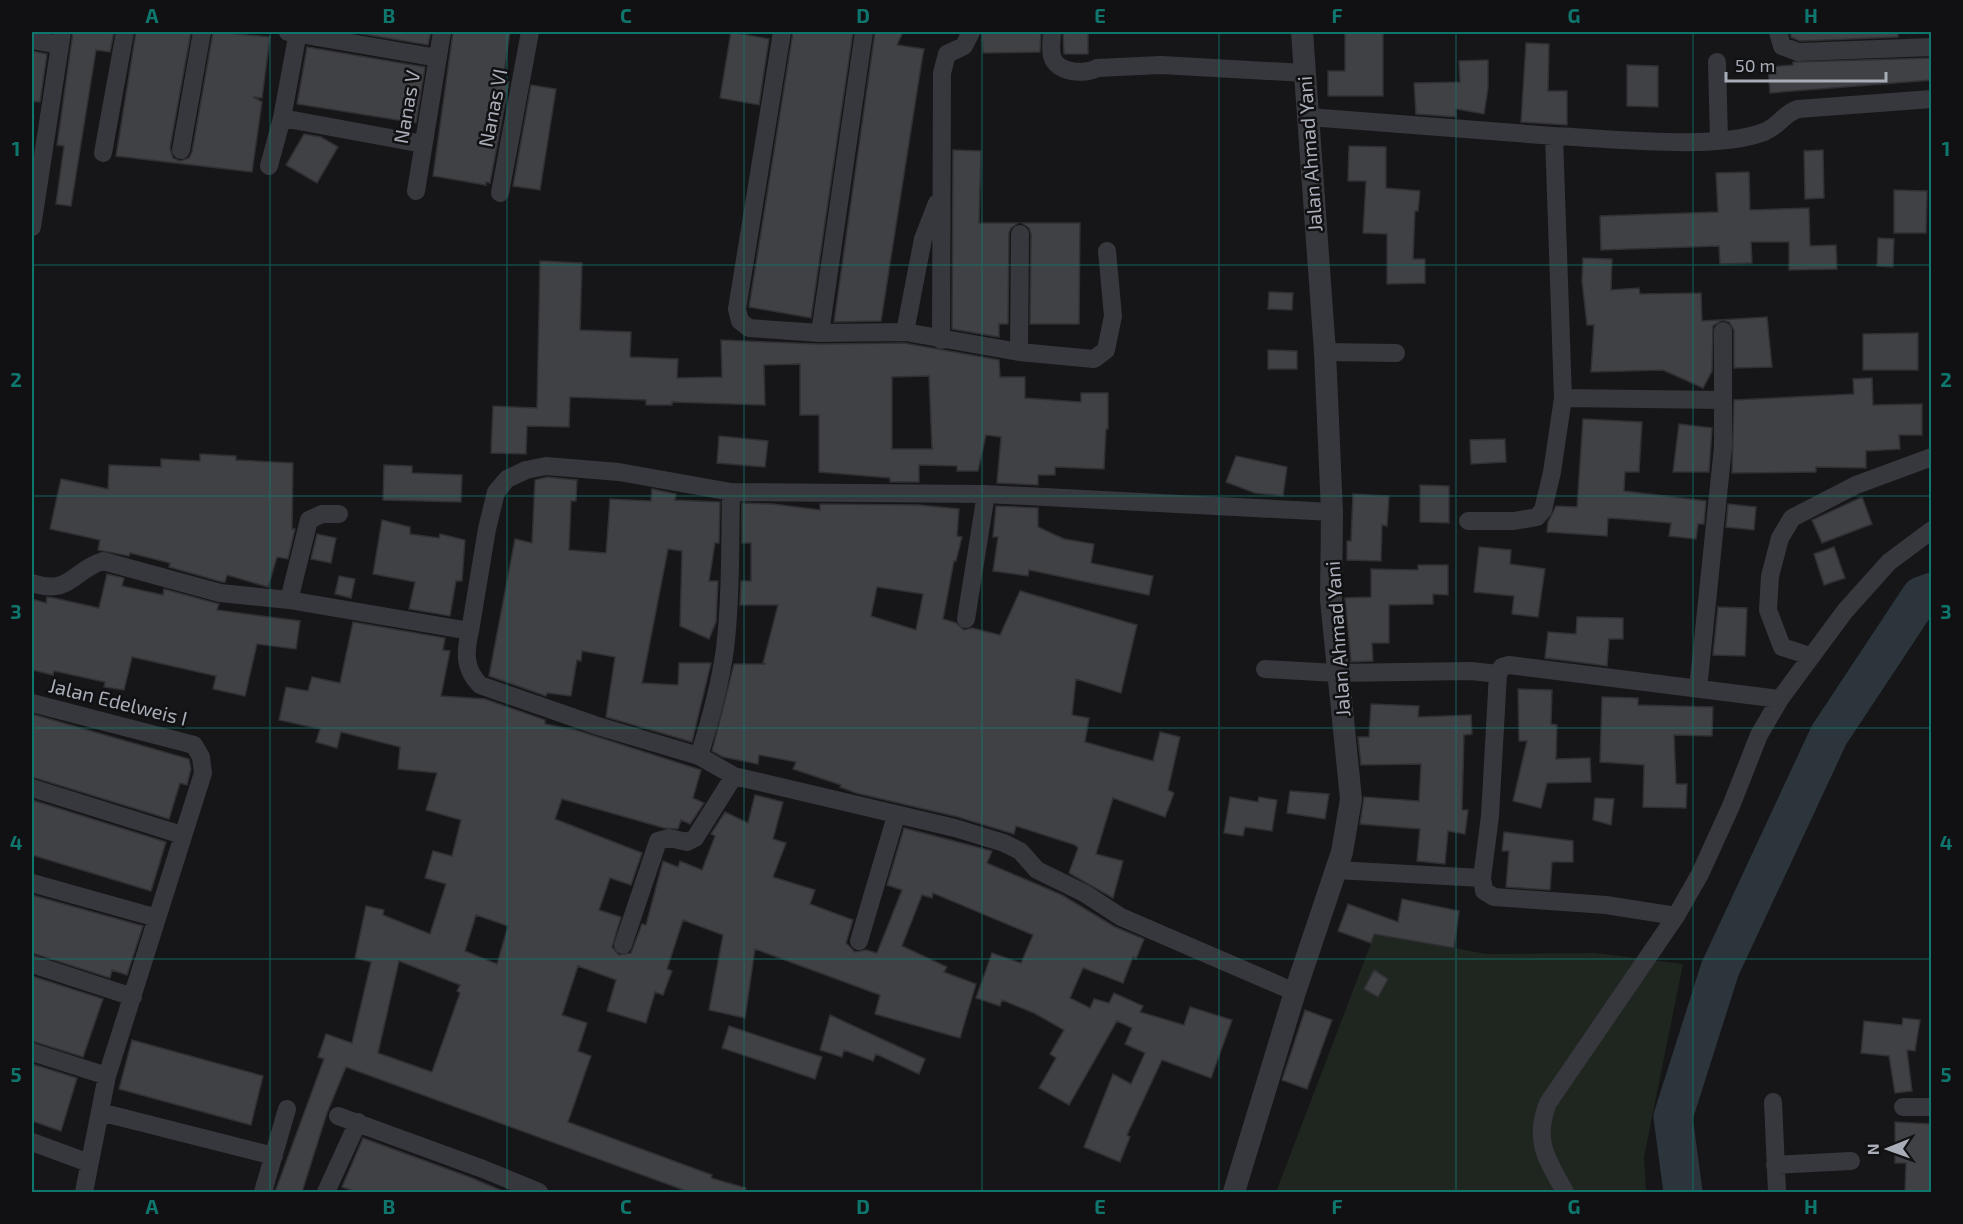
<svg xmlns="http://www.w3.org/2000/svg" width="1963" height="1224" font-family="'Exo 2',sans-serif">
	<rect width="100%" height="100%" fill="#161618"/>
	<!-- green -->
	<path fill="#1e261f" d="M1375 933 1486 954 1595 953 1683 964 1644 1157 1646 1192H1276Z"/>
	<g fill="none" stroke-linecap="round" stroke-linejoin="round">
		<!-- river -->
		<path stroke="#2c353c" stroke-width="39" d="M1683 1192 1673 1117 1720 969 1829 735 1921 596 1932 592"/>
	</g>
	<!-- building -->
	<path fill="#404145" stroke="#303034" stroke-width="1.5" fill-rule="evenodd" d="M73 32H114L110 52 96 50 71 206 56 204 64 146 57 145Z
		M136 32H191L170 148 173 158 180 161 189 158 192 152 213 32 270 37 262 98 253 97 262 102 252 172 116 156Z
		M351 32H431L428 45Z
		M453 32H510L503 81 509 82 490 183 486 182V185L433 176Z
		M731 32 769 39 759 105 720 98Z
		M793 32H853L811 318 749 307Z
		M875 32H903L897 45 924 49 921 66 881 321 834 322Z
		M982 32H1041L1040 52 983 53Z
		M1063 32H1088V54H1064Z
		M1345 32H1383V96H1328V71H1345Z
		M1791 32H1898V37L1800 41 1791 37Z
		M1526 43 1549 44 1548 91H1567V125L1521 122Z
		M307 47 425 67 416 123 297 104Z
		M32 51 47 54 40 102 32 101Z
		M1932 58V80L1770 93 1768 67 1793 65V62Z
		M1488 60V88L1484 114 1456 109V117L1416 114 1414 83 1460 82 1459 61Z
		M1627 65 1658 66V107L1627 106Z
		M531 85 556 89 540 190 513 186Z
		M304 134 321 137 338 147 317 183 286 165Z
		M1349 146 1386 147V188L1420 191 1418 211H1415L1413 259H1425V283L1387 284V234L1363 233 1366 181H1348Z
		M953 150 981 151 979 223H1018L1011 228 1009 233 1008 324H999V337L952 329Z
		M1823 150 1824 198 1805 199 1804 151Z
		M1749 172 1750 210 1809 208 1810 246 1836 245 1837 269 1789 270V242H1751L1752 263 1720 264 1719 246 1601 250 1600 216 1718 212 1716 173Z
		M1894 190 1927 191 1926 233H1894Z
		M1022 223H1080L1079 324H1030L1031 234 1029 228Z
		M1878 238 1894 239 1893 267 1877 266Z
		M1583 258 1612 259 1611 290 1639 288 1640 294 1701 293 1702 321 1767 317 1772 367 1734 368V330L1729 322 1722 320 1713 326 1712 371 1703 388 1663 370 1591 372 1594 325H1587L1582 281Z
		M540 261 582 263 580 330 631 332 630 357 678 359 677 378 722 377 721 340 820 344 904 343 999 360 1000 377H1025V398L1081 402V393H1108V429H1106L1104 469 1055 467V475H1038V485L997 483 1001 437 986 435 978 471H957V466L919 465V482H890V478L819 472V415H800V364L764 365 765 405 672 402V405H646V400L570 397 569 427 527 426 526 454 491 453 493 406 537 408ZM929 376 932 449H892V377Z
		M1269 292 1293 293 1292 310 1268 309Z
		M1918 333V370H1863V334Z
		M1268 350 1297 351V369H1268Z
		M1872 378 1873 405 1922 404V435H1899L1900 449 1866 451V468L1816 467V472L1732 473 1734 400 1854 394 1853 379Z
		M1583 419 1642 422 1639 472H1625L1624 491 1706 501 1704 524H1698L1696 539 1669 536 1671 523 1637 520 1608 518 1607 536 1547 532 1548 522 1556 506 1577 507Z
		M1679 424 1712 428 1709 472H1673Z
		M719 436 768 441 765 467 717 463Z
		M1505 439 1506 462 1471 464 1470 440Z
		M200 454 236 456V460L293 463 292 529H295L288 559 277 557 268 587 227 575 225 582H222L169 567 170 563 130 553 129 556 98 550 100 540 50 529 61 479 108 489 109 465 161 467V459L200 461Z
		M1236 456 1287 467 1283 496 1255 493 1226 482Z
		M384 465 412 466V473L462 475 461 502 383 500Z
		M547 477 577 480 576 501H571L569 550 606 553 610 499 651 501 652 489 676 494 675 500 720 502 719 543H715L709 581H718L716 622 709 639 680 626 682 551 668 549 642 683 678 685 679 663H711L692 742 606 717 615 657 582 651 581 661 577 660 571 696 547 693 546 696 489 676 515 539 532 543 535 480Z
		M1420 485 1449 486V523L1420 522Z
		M1353 494 1389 496 1387 526 1382 525 1381 561 1347 560V541H1351Z
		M1862 497 1872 524 1822 543 1812 520Z
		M742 503 773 504 820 510V504L919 505 959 509 957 536 962 537 956 561H954L943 619 956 623 964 630 972 628 1000 635 1020 591 1137 625 1121 693 1076 679 1072 715 1089 718 1085 742 1153 761 1160 732 1180 737 1168 790 1174 793 1165 817 1113 798 1096 854 1123 861 1113 898 1069 873 1078 848 1075 845 1016 826 1014 834 958 817 856 793 840 787 841 785 793 769 796 762 759 755 758 764 723 757 712 751 734 664H766L763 663 778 605H740L741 581H751V543H742ZM877 587 923 594 916 630 871 616Z
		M1728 504 1756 507 1754 530 1726 527Z
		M996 506 1038 508V527L1064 539 1094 544 1091 563 1153 576 1149 595 1029 570 1028 576 993 571 998 537H993Z
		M382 520 410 527V534L439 538 440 534 465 540 462 581H456L450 616 409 609 415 582 373 574Z
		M317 534 336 538 331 563 311 559Z
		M1479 547 1511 550 1510 564 1545 569 1538 617 1512 614 1514 596 1474 592Z
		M1834 547 1845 578 1824 585 1814 554Z
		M1418 565H1448V595L1433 594V604L1389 605V643H1372L1373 661 1351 662 1345 598 1371 597V569L1418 570Z
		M107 574 124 578 122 586 163 595 164 589 219 604 217 610 300 621 296 649 257 644 245 696 213 689 216 676 132 657 124 690 104 687 105 682 54 671 53 675 32 670V599L46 603 47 597 54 598 99 608Z
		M339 576 355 579 351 598 335 594Z
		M1718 607 1747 608 1745 656 1713 655Z
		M1577 617 1623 618V639H1609L1607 666 1545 658 1548 632 1576 634Z
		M353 622 445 638 443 650 450 651 441 696 485 699 545 720V724L576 730 701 770 693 798 704 803 690 824 681 820 678 829 664 828 562 799 555 819 642 853 631 885 610 878 599 910 621 917 612 947 619 955 631 953 642 924 646 925 663 861 678 867 680 861 702 870 715 836 711 834 725 812 748 823 755 795 783 802 773 839 786 843 773 877 815 890 810 904 853 920 846 943 855 952 866 950 877 953 902 890 887 885 904 828 992 851 987 863 1062 895 1115 927 1144 939 1136 959 1133 957 1123 983 1083 968 1070 998 1090 1008 1094 999 1109 1003 1114 993 1143 1006 1140 1012 1184 1025 1190 1007 1232 1020 1211 1078 1162 1060 1127 1135 1130 1137 1120 1162 1084 1147 1113 1074 1131 1084 1145 1053 1125 1044 1132 1028 1117 1021 1069 1105 1039 1088 1056 1058 1050 1054 1064 1030 1034 1013 1002 1000 1000 1006 976 998 992 953 1021 963 1033 935 933 893 932 898 922 895 902 946 947 967 944 972 976 984 960 1038 875 1014 880 995 755 949 745 1018 709 1010 723 935 683 920 667 969 672 971 663 995 655 992 646 1023 607 1011 616 980 578 966 562 1015 587 1023 578 1051 591 1056 568 1122 712 1175 711 1178 746 1188 745 1192H689L346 1067 327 1113 302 1192H275L324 1059 318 1057 326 1034 352 1043 371 962 355 958 366 906 384 910 383 915 430 934 446 884 425 878 433 851 452 856 461 820 426 810 437 773 398 769 400 747 341 732 337 748 316 742 320 729 279 720 286 687 308 691 312 677 340 683ZM476 915 508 926 497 964 465 951ZM399 961 460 985 457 991 460 993 432 1072 378 1053Z
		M1518 689 1552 690 1551 724 1557 725 1556 759 1590 758 1591 782 1547 783 1541 808 1513 801 1527 741H1519Z
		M1602 697 1638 698V705L1713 707 1712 736 1674 735 1676 784H1687L1686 808 1643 807 1644 765 1600 762Z
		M1371 704 1419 706 1418 717 1471 715 1472 734 1464 735 1462 810H1468L1465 834 1448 831 1445 864 1417 861 1420 829 1360 824 1364 797 1419 801 1421 764 1361 765 1358 737H1369Z
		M32 714 189 759 191 769 187 785 180 783 169 819 32 777Z
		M1290 791 1329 794 1325 819 1287 813Z
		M1230 797 1258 802 1259 797 1277 800 1272 831 1245 827 1243 836 1224 833Z
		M1595 798 1614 799 1611 825 1593 820Z
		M32 800 166 842 151 891 32 855Z
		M1504 832 1573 841V862H1552L1550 890 1506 887 1509 851H1502Z
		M32 895 143 926 127 975 112 970 110 978 32 953Z
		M1402 899 1459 911 1454 948 1374 934 1371 943 1338 931 1348 904 1398 922Z
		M1374 970 1388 979 1378 997 1364 989Z
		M32 976 103 999 83 1057 32 1041Z
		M1305 1010 1332 1020 1307 1089 1282 1080Z
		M830 1015 925 1059 919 1074 876 1054 873 1061 844 1050 842 1057 820 1050Z
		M1903 1018 1920 1020 1915 1051 1907 1050 1912 1091 1895 1093 1889 1056 1861 1053 1864 1021 1902 1025Z
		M729 1026 822 1057 815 1079 722 1048Z
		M132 1040 263 1076 251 1125 119 1089Z
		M32 1064 77 1078 61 1131 32 1121Z
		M1895 1122 1932 1124V1192H1905L1906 1163H1895Z
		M363 1138 472 1178 505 1192H357L342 1187Z"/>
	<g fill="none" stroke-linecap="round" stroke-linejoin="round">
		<!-- minor -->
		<path stroke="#37383d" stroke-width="18" d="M288 32 438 58
			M782 32 737 309 740 321 749 328 820 333 905 332 1019 352 1094 359 1106 350 1113 316 1107 251
			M1052 32C1052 39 1050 49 1052 56 1056 73 1085 75 1097 68L1161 65 1305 73
			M1778 32 1782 46 1798 52 1932 47
			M32 40 59 45
			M1717 62 1719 140
			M1309 117 1554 136 1563 398 1552 472 1543 510 1537 517 1514 521H1468
			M282 118 423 144
			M1554 136C1609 138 1714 151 1764 132 1778 127 1784 113 1798 109L1932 99
			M181 150 202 32
			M103 153 125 32
			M269 166 282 118 298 32
			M416 191 442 32
			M500 193 530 32
			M32 227 62 32
			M905 332 923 239 937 203
			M820 333 864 32
			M941 340 942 73 947 54 964 46 971 32
			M1019 352 1020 234
			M1325 352 1396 353
			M1563 398 1723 400V331
			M32 583C70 596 73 570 103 561L220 593 289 600 470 631C465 652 464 669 480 685L595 725 699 756 734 776 955 828 1004 843 1020 851 1037 870 1084 893 1121 917 1295 992
			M289 600 309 520 322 514H339
			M966 619 986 494
			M470 631 487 529 496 492 507 479 526 470 546 466 619 472 731 492 986 494 1332 512
			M1810 656 1782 647 1768 610 1770 576 1780 538 1792 518 1856 485 1932 457
			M1265 669 1336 673 1471 671 1498 674 1502 667 1509 665 1780 699
			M1698 689 1723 447V400
			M32 703 194 745 201 757 203 773 107 1076 84 1192
			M699 756C710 721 720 685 725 649 731 597 730 544 731 492
			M32 788 182 835
			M1336 870 1482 878 1484 891 1494 897 1606 905 1676 916
			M1482 878 1490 816 1498 674
			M32 883 157 918
			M859 941 896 816
			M623 945 658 841 669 838 687 842 695 838 734 776
			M32 964 133 997
			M32 1052 107 1076
			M1773 1102 1777 1192
			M1903 1107H1932
			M100 1112 274 1156
			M338 1116 483 1169 539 1192
			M32 1142 89 1163
			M1775 1165 1851 1161
			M263 1192 287 1109
			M326 1192 358 1122
			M1565 1192C1547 1159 1533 1141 1548 1103L1676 916 1700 874 1731 806 1759 735 1780 699 1845 611 1889 562 1932 530"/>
		<!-- tertiary -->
		<path stroke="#37383d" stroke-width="22" d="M1234 1192 1295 992 1342 852 1351 799 1331 600 1332 512 1325 352 1302 32"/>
	</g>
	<!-- grid -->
	<path fill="none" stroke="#0f766e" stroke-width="1.5" stroke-opacity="0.55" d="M270 32V1192M507 32V1192M744 32V1192M982 32V1192M1219 32V1192M1456 32V1192M1693 32V1192M32 265H1932M32 496H1932M32 728H1932M32 959H1932"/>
	<g text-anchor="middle" stroke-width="5" stroke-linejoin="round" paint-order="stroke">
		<!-- street labels -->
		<g font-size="20" fill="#a8adb8" stroke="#111113">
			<text transform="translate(407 107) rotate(-80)" y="7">Nanas V</text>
			<text transform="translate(493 108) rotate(-79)" y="7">Nanas VI</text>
			<text transform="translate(1310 154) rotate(-94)" y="7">Jalan Ahmad Yani</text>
			<text transform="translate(1338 639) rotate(-94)" y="7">Jalan Ahmad Yani</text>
			<text transform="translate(118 702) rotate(14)" y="7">Jalan Edelweis I</text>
		</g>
	</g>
	<!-- border -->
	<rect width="1963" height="1224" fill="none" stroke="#111113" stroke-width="66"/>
	<!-- north arrow -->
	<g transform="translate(1888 1149) rotate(269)" stroke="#111113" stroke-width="4.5" paint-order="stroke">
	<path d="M0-4.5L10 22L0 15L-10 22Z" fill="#a8adb8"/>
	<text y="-9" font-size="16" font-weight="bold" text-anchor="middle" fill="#a8adb8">N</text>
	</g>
	<!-- scale -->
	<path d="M1726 72v9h160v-9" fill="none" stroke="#a8adb8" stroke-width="3"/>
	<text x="1735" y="72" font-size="18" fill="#a8adb8" stroke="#111113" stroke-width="4.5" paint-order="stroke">50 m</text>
	<rect x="33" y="33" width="1897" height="1158" fill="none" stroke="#0f766e" stroke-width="2"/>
	<g font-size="20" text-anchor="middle" font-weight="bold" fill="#0f766e">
		<text x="152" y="23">A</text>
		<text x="389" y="23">B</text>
		<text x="626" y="23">C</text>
		<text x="863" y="23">D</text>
		<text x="1100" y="23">E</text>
		<text x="1337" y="23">F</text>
		<text x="1574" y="23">G</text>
		<text x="1811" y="23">H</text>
		<text x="16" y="156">1</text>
		<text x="1946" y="156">1</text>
		<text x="16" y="387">2</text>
		<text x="1946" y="387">2</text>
		<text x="16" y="619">3</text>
		<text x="1946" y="619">3</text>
		<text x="16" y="850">4</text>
		<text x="1946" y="850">4</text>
		<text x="16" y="1082">5</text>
		<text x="1946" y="1082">5</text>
		<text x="152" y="1214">A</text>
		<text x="389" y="1214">B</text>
		<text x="626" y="1214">C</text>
		<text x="863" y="1214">D</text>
		<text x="1100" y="1214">E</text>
		<text x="1337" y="1214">F</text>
		<text x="1574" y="1214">G</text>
		<text x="1811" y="1214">H</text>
	</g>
</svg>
